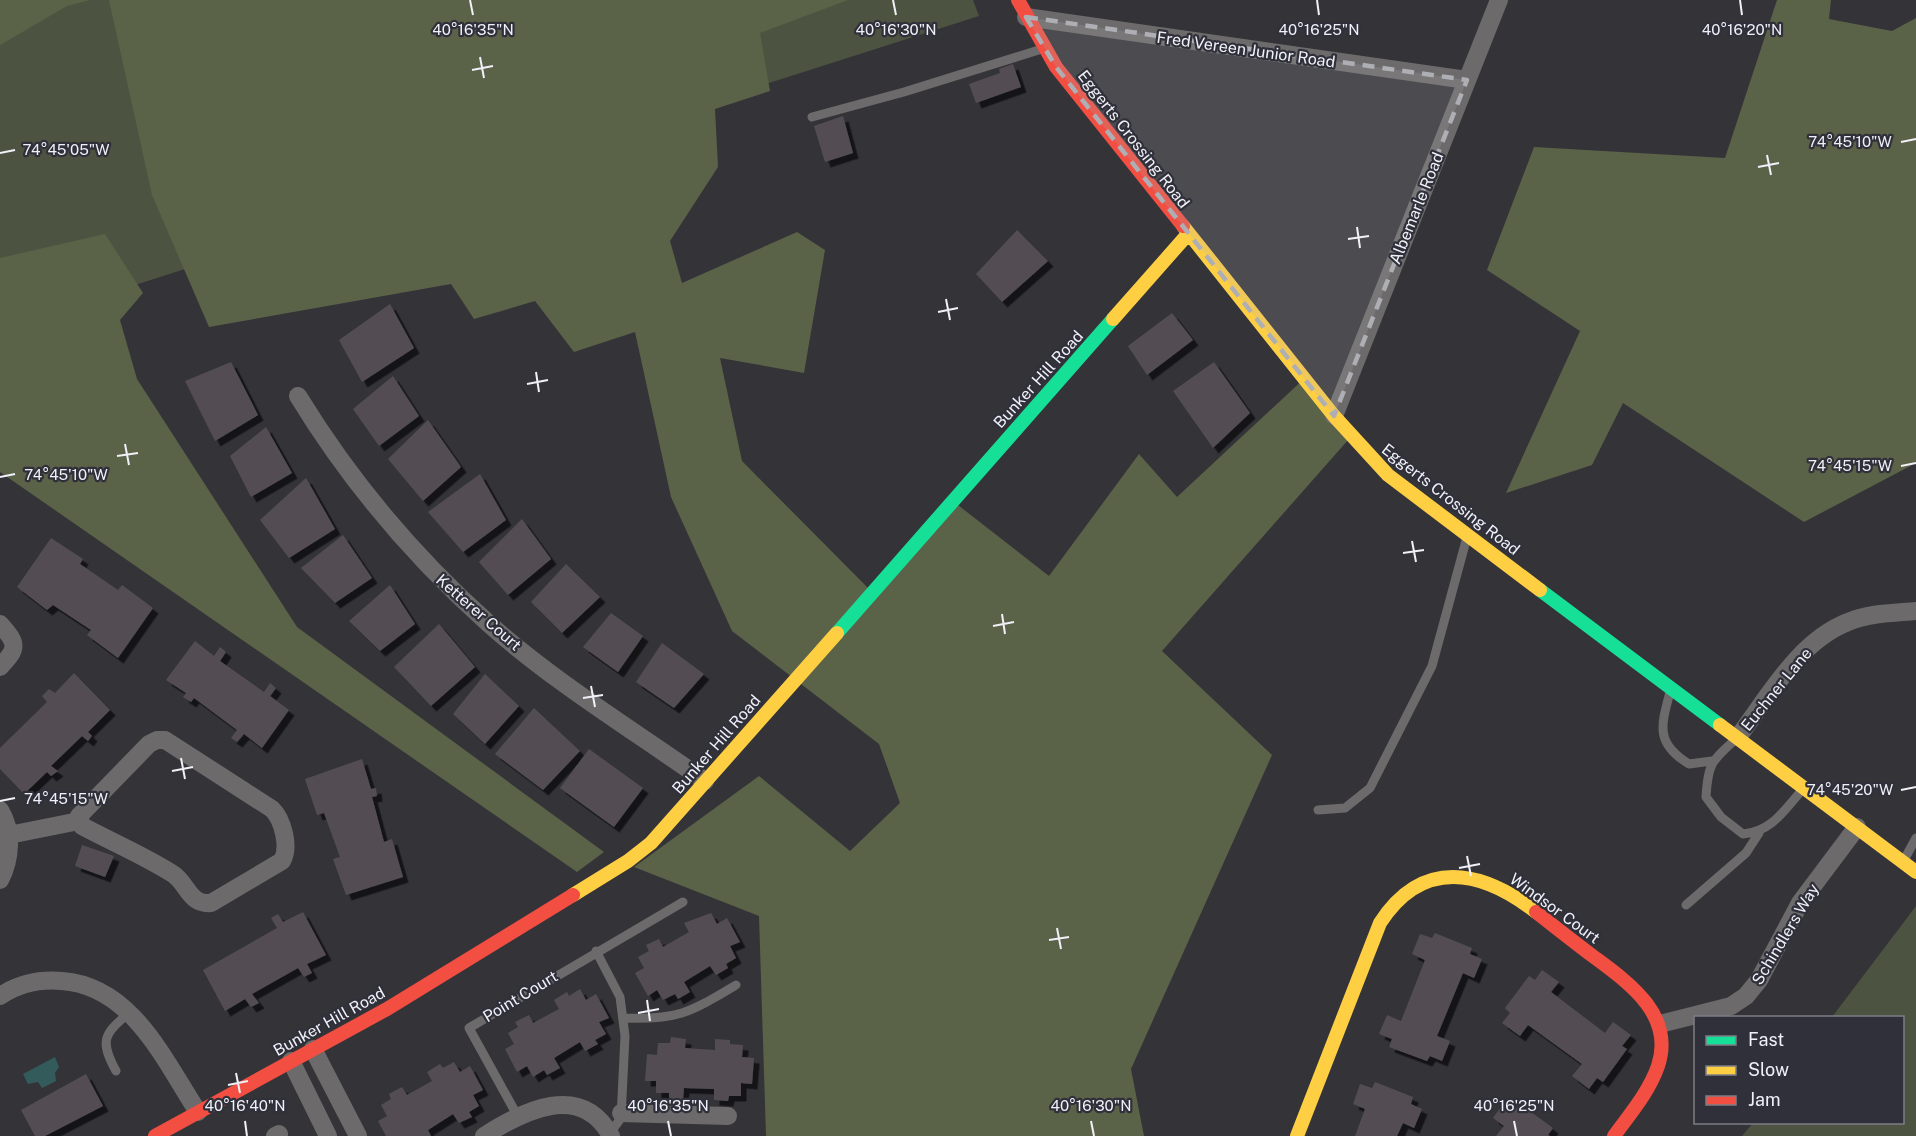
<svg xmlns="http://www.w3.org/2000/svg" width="1916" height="1136" font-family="'Public Sans',sans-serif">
	<defs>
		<filter id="shadow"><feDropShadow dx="5.5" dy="5.5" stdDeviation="0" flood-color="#0009"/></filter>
	</defs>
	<rect width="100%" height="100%" fill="#333338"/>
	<!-- green -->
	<path fill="#4d5341" d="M0 0H973L979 16 0 328Z
		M1916 906V1136H1742L1753 1123 1902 1122V1018L1832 1017Z"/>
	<!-- forest -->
	<path fill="#5a6348" d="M0 0H90L67 6 0 45Z
		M109 0H848L760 33 770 91 715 109 718 167 670 241 682 283 797 232 825 250 804 373 720 358 742 461 872 592 949 498 1049 576 1139 454 1177 497 1308 375 1356 431 1162 651 1272 755 1131 1069 1144 1136H766L759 916 634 867 759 776 850 851 900 803 879 744 732 631 671 497 635 332 574 352 535 301 474 319 451 284 209 327 152 195Z
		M1777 0H1831L1829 19 1892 31 1916 18V463L1804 522 1623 403 1592 465 1506 493 1580 331 1487 270 1534 147 1725 158Z
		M105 234 143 293 120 320 137 379 297 627 604 852 577 872 0 472V258Z"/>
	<!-- water -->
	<path fill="#335b5c" d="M55 1057 59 1067 55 1073 56 1081 42 1088 38 1082 28 1084 23 1074Z"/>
	<!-- building -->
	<path fill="#534e53" filter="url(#shadow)" d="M1013 64 1021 87 976 103 969 84 1000 73 999 69Z
		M843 116 853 153 825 162 814 126Z
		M1017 230 1048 261 1002 302 976 274Z
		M390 304 414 348 362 382 339 340Z
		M1172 313 1193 340 1147 375 1128 346Z
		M231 362 258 415 215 441 185 381Z
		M1214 362 1250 413 1213 448 1173 391Z
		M393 376 419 416 379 446 353 409Z
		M428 420 461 467 423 501 388 459Z
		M266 427 292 473 251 497 230 456Z
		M480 474 506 520 463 552 428 512Z
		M306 478 335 529 289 558 260 520Z
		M522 519 551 559 508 595 479 562Z
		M343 535 372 578 335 603 301 568Z
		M51 538 83 559 80 564 118 590 122 585 153 608 118 658 87 635 91 630 53 605 47 610 17 587Z
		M566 564 600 597 562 633 531 602Z
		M390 585 415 624 380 651 349 621Z
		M611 613 643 636 618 672 583 647Z
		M439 624 475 667 431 706 394 667Z
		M195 641 214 656 220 647 226 652 220 661 264 692 270 683 276 688 270 696 289 710 262 748 244 734 237 742 231 738 237 730 194 698 191 702 183 697 186 693 166 680Z
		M662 643 704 674 674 708 636 682Z
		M74 673 110 710 88 732 92 736 88 741 82 736 51 766 58 771 51 776 47 772 24 794 0 769V748L47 702 42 696 49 689 55 693Z
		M485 674 519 706 485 744 453 714Z
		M534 708 580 751 543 790 495 754Z
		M589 749 643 788 614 827 560 788Z
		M362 759 371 789 376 788 377 796 372 797 384 842 392 839 403 877 346 895 333 859 340 857 324 813 317 815 305 779Z
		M82 845 114 856 105 877 75 866Z
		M303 912 326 955 307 964 312 973 304 977 298 968 252 994 259 1003 251 1007 245 999 225 1011 203 970 277 928 271 918 278 914 283 922Z
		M711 913 717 924 727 918 740 942 730 946 736 958 726 964 728 968 716 975 710 966 684 982 690 992 678 999 675 994 663 1000 657 990 648 996 635 973 644 968 638 957 649 951 646 945 659 939 663 947 689 932 684 923Z
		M1435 933 1472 948 1470 954 1482 959 1474 978 1463 973 1437 1036 1450 1041 1442 1061 1430 1056 1427 1061 1389 1047 1392 1039 1379 1034 1387 1015 1401 1021 1425 960 1412 954 1420 934 1432 938Z
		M1542 970 1559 982 1551 992 1605 1033 1613 1022 1631 1035 1622 1046 1627 1049 1603 1082 1597 1078 1589 1089 1572 1076 1582 1064 1528 1025 1520 1036 1502 1023 1510 1013 1505 1008 1529 976 1535 980Z
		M580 989 586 1000 596 994 609 1018 599 1022 606 1034 595 1040 598 1044 585 1051 580 1042 554 1058 560 1068 547 1075 544 1070 533 1077 527 1066 517 1072 505 1049 514 1044 508 1033 518 1027 515 1022 529 1015 533 1023 559 1009 554 1000 567 992 569 996Z
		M671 1037 686 1039 685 1048 715 1050V1039L730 1040V1044L743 1045 742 1057 754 1058 752 1084 741 1083V1096H729L728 1101 714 1100V1089L684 1088 683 1100H669V1093H656V1081H645L647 1054 657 1055 658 1043H670Z
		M454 1062 460 1072 470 1066 483 1090 473 1095 479 1106 469 1112 472 1117 459 1123 453 1114 428 1130 431 1136H386L378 1121 387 1116 381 1105 391 1099 389 1094 402 1087 407 1095 432 1081 427 1072 440 1064 443 1068Z
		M86 1074 103 1106 45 1136H35L21 1110Z
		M1375 1082 1413 1097 1411 1104 1422 1109 1414 1128 1403 1123 1397 1136H1355L1365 1109 1353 1104 1360 1084 1372 1088Z
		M1505 1101 1516 1109 1520 1104 1553 1128 1548 1135 1550 1136H1496L1504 1126 1493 1118Z"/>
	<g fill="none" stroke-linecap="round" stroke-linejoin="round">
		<!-- lane -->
		<path stroke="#6c6a6a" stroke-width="9" d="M812 117 904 92 1042 49
			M1670 692C1661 726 1655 743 1689 764L1712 761
			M1737 738C1712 761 1708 762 1706 797L1721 817 1743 834C1772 832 1785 809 1803 789
			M1318 810 1345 808 1370 788 1432 666 1467 537
			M1904 860 1916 838
			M1686 905 1746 853 1759 833
			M596 951 620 997 625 1036 621 1118 610 1133
			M623 1018C678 1020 689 1013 736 985
			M116 1071C99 1040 104 1034 130 1012
			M517 1115 469 1028 683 902"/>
		<!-- street -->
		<path stroke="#6c6a6a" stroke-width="18" d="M1026 17 1467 80
			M298 396C350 481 413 556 488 623 554 682 633 730 705 781
			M1334 416 1499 0
			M0 624C18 644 18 648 0 667
			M1738 737C1769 696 1799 641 1848 622 1869 613 1893 613 1916 611
			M157 740H165L272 809C283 820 290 847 282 861L211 903C189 905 188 884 173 874 145 856 112 842 82 826L79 816 149 744Z
			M0 810C13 831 11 859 0 880
			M9 835 79 821
			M0 996C18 984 40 979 62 981 132 986 164 1060 198 1112
			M1660 1024 1731 1006 1746 996 1759 980 1800 903 1857 827
			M313 1049 358 1136
			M291 1061 328 1136
			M621 1113 728 1116
			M275 1136 279 1134
			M484 1136C523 1111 581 1081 611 1136"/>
		<!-- fast -->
		<path stroke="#16e098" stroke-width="14" d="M1540 590 1720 725
			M837 633 1113 319"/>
		<!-- slow -->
		<path stroke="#ffcf43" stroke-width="14" d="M1183 226 1334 416 1388 475 1540 590
			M1113 319 1188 234
			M1720 725 1916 872
			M573 895 628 861 651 843 837 633
			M1297 1136 1380 923C1422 858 1481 869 1536 912"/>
		<!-- jam -->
		<path stroke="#f24e42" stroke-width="14" d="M1018 0 1056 67 1183 226
			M1536 912C1555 927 1574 942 1594 957 1629 983 1675 1015 1658 1066 1649 1092 1630 1114 1614 1136
			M155 1136 387 1009 573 895"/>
	</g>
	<!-- marked area -->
	<path fill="#aeaeb5" fill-opacity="0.2" stroke="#aeaeb5" stroke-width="4.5" stroke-dasharray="12 8" stroke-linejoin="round" d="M1026 17 1467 80 1334 416 1056 67Z"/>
	<!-- ticks -->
	<path fill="none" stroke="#f0f0f8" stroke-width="2" d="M470 0 473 15M893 0 896 15M1317 0 1319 15M1740 0 1742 15M480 57 484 78M472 70 493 66M1901 142 1916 139M0 153 15 150M1767 155 1771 175M1758 167 1779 163M1357 227 1360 248M1348 239 1369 236M946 299 950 320M938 312 958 308M536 372 539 392M527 384 548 380M125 444 129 465M117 456 138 453M1901 466 1916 463M0 477 15 474M1412 541 1416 562M1403 553 1424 550M1002 614 1005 634M993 626 1014 622M591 686 595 707M583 698 603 695M181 758 185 779M172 771 193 767M1901 790 1916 787M0 801 15 798M1467 856 1471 876M1459 868 1480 864M1057 928 1061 949M1049 940 1069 937M647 1000 650 1021M638 1013 659 1009M236 1073 240 1093M228 1085 248 1081M245 1121 247 1136M668 1121 671 1136M1091 1121 1094 1136M1514 1121 1517 1136"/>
	<g text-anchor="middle" stroke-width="4.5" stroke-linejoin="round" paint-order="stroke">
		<!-- street labels -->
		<g font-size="16" fill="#f0f0f8" stroke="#30303b">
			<text transform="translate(1246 49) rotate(8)" y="6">Fred Vereen Junior Road</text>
			<text transform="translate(1134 139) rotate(52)" y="6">Eggerts Crossing Road</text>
			<text transform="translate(1416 208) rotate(-68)" y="6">Albemarle Road</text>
			<text transform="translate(1038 379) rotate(-48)" y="6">Bunker Hill Road</text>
			<text transform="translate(1451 499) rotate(38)" y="6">Eggerts Crossing Road</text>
			<text transform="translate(479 612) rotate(41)" y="6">Ketterer Court</text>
			<text transform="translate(1776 689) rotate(-51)" y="6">Euchner Lane</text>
			<text transform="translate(716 744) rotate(-49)" y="6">Bunker Hill Road</text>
			<text transform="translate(1555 908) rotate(36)" y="6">Windsor Court</text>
			<text transform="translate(1785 934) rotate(-59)" y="6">Schindlers Way</text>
			<text transform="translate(520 996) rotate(-31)" y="6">Point Court</text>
			<text transform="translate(329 1021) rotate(-29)" y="6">Bunker Hill Road</text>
		</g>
	</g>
	<g font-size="15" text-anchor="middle" fill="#f0f0f8" stroke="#30303b" stroke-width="4.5" stroke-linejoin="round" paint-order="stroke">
		<text x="473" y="35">40°16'35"N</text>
		<text x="896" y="35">40°16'30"N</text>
		<text x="1319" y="35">40°16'25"N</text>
		<text x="1742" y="35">40°16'20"N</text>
		<text x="1850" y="147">74°45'10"W</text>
		<text x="66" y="155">74°45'05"W</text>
		<text x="1850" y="471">74°45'15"W</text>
		<text x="66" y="480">74°45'10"W</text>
		<text x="1850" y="795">74°45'20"W</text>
		<text x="66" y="804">74°45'15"W</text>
		<text x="245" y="1111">40°16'40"N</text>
		<text x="668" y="1111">40°16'35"N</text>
		<text x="1091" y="1111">40°16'30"N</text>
		<text x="1514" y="1111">40°16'25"N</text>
	</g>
	<!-- legend -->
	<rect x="1694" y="1016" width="210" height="108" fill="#30303b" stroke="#7d7d87" stroke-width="1.5"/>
	<rect x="1706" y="1036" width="30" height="9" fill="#16e098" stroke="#7d7d87" stroke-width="1.5"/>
	<text x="1748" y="1046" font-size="18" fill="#f0f0f8">Fast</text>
	<rect x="1706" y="1066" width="30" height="9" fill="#ffcf43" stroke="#7d7d87" stroke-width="1.5"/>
	<text x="1748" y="1076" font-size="18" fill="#f0f0f8">Slow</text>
	<rect x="1706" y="1096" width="30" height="9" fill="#f24e42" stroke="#7d7d87" stroke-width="1.5"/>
	<text x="1748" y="1106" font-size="18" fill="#f0f0f8">Jam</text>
</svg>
